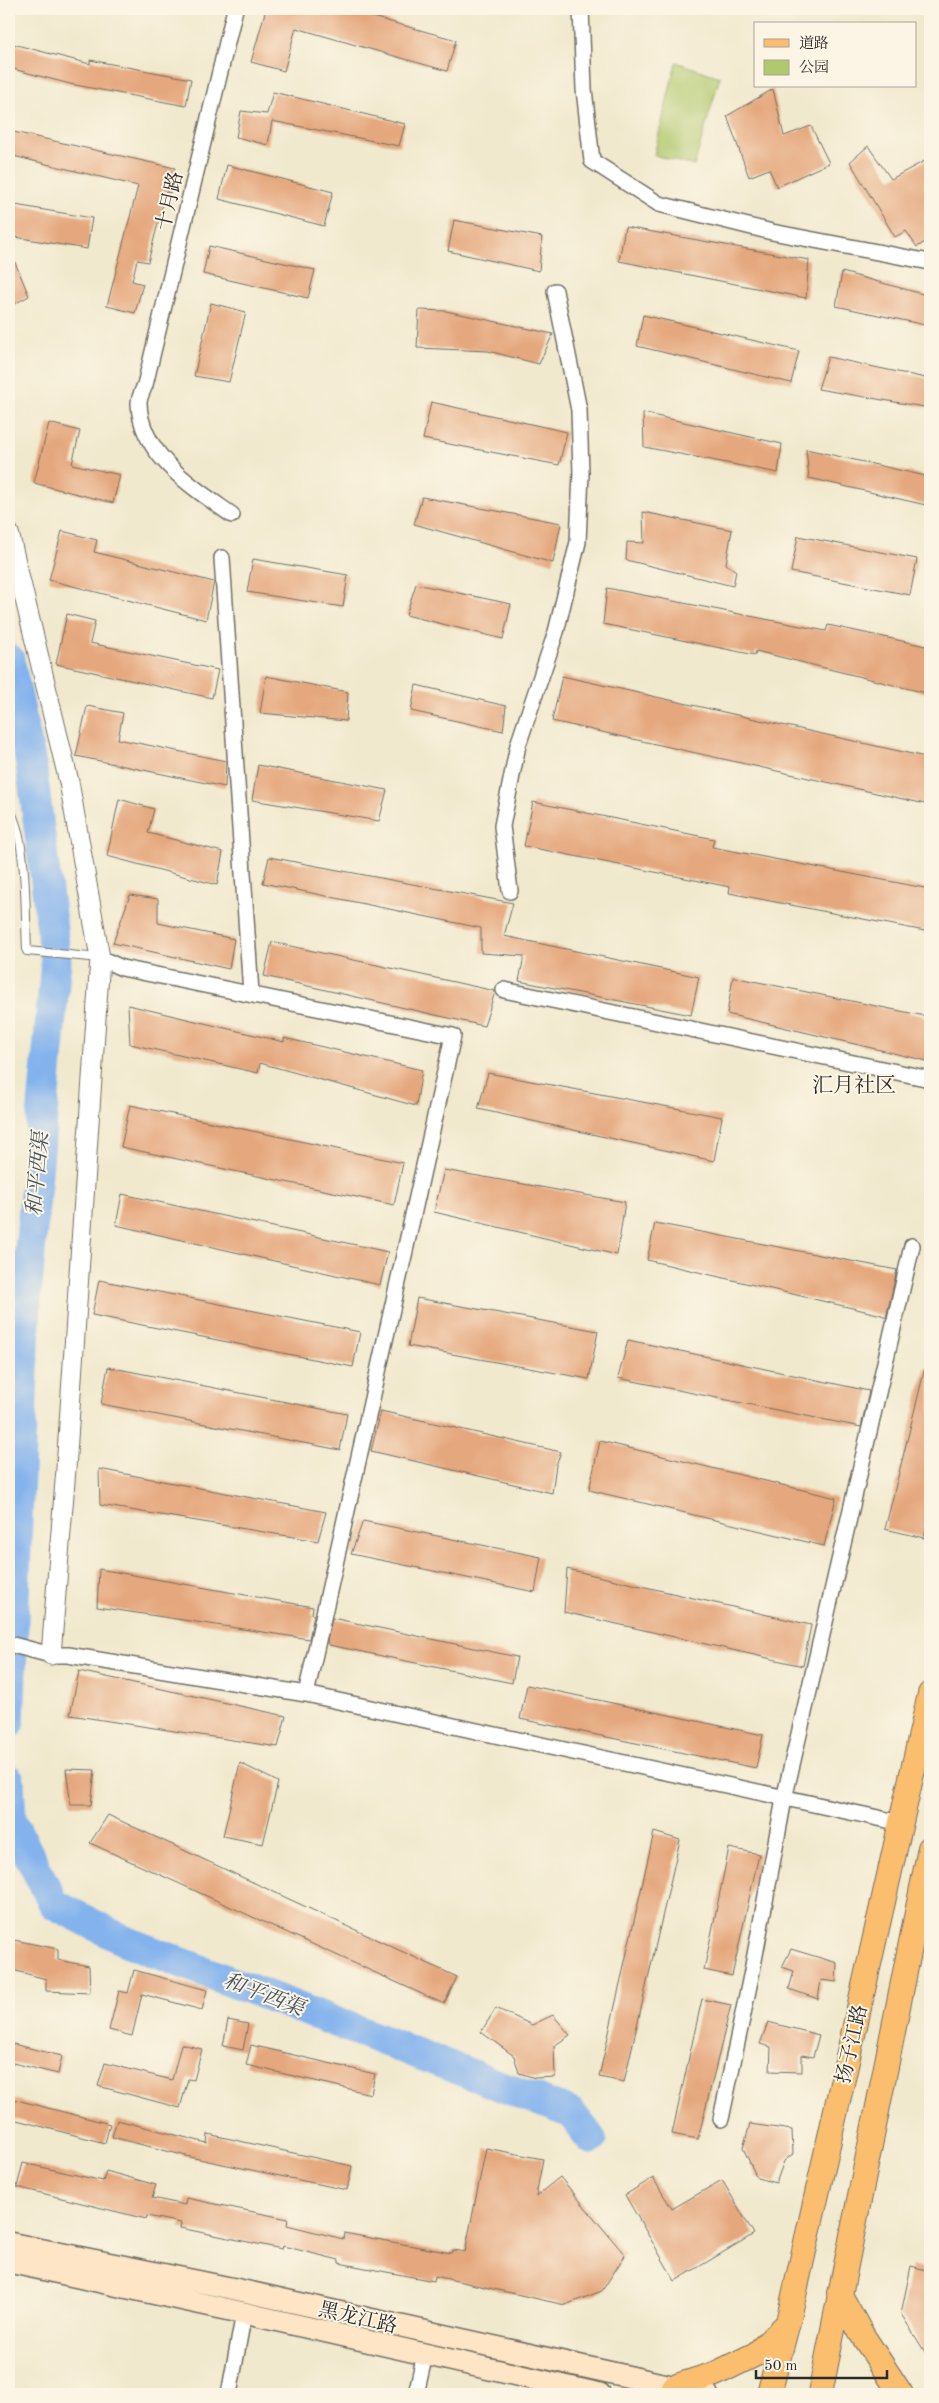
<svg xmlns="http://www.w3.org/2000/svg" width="939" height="2403" font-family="'Old Standard TT','Noto Serif SC',serif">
	<rect width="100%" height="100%" fill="#fcf5e5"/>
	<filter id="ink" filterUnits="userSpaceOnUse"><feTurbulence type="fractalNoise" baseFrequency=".02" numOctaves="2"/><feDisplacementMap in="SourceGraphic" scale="10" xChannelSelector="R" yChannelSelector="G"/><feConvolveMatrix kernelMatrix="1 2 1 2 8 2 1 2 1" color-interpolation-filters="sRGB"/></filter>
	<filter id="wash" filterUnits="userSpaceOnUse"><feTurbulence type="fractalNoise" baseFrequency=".0096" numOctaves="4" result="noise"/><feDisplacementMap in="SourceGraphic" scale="20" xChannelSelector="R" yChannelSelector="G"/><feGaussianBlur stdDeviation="1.12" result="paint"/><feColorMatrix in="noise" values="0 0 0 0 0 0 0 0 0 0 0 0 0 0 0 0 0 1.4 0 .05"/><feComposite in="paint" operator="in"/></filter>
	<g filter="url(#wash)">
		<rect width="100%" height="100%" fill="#f1e9ce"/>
		<!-- industrial -->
		<path fill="#cfc1ba" d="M9 699 19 748 9 751Z"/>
		<!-- green -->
		<path fill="#b1c86d" stroke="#6e7a4c" d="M676 62 720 77 694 166 654 155Z"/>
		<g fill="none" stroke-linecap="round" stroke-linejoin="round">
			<!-- river -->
			<path stroke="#83b2ed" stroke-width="31" d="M9 659 31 764 56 961 26 1296 9 1724
				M9 1780 11 1820 54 1904 123 1940 571 2113 591 2139"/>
		</g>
		<g id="blocks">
			<!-- building -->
			<path fill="#e5a77d" d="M266 9H344L456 40 447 71 296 28 284 71 251 62Z
				M9 43 90 64V60L191 79 186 106 70 84 9 68Z
				M773 89 784 136 811 126 829 163 777 187 769 169 749 177 727 116Z
				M273 92 405 124 399 146 272 121 268 145 236 137 241 111 267 114Z
				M9 131 175 168 170 193 166 192 148 262 137 260 132 281 143 284 135 313 107 306 138 186 9 155Z
				M868 146 891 179 930 158V239L917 247 906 231 895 237 850 162Z
				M227 165 333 192 324 226 219 199Z
				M9 204 92 218 87 249 9 236Z
				M454 220 542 237 539 271 448 251Z
				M625 227 809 260 806 298 619 261Z
				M209 246 315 270 308 298 203 274Z
				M9 248 29 296 9 307Z
				M842 272 930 296V326L836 306Z
				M211 303 246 312 229 382 194 376Z
				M419 310 446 311 553 334 539 364 488 351 417 348Z
				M643 315 799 351 791 383 637 346Z
				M828 357 930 379V408L818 389Z
				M431 402 567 432 559 465 423 439Z
				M643 413 782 444 778 473 644 447Z
				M49 423 80 431 72 464 120 475 113 503 34 483Z
				M806 449 930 477V506L809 478Z
				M422 497 561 523 553 563 414 524Z
				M643 512 732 530 726 564 736 571 733 586 626 560 627 542 644 543Z
				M62 531 97 540 94 552 214 582 206 620 49 580Z
				M798 536 917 559 910 595 791 572Z
				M253 559 348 575 343 607 247 592Z
				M416 584 511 604 503 639 406 615Z
				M607 588 826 631 828 625 930 647V694L756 651 755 655 603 624Z
				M67 614 95 621 90 643 218 670 212 698 56 664Z
				M266 676 348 692 346 721 260 713Z
				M562 676 930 758V805L552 721Z
				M416 685 506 706 503 731 411 711Z
				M87 706 123 713 118 739 226 761 225 787 76 756Z
				M258 765 387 790 379 821 252 800Z
				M119 799 154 809 148 833 223 852 217 885 107 856Z
				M533 802 714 839 712 847 930 889V932L729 893 730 887 524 846Z
				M269 857 513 903 504 936 699 977 691 1015 519 981 524 956 481 953V928L263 883Z
				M130 895 158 899V923L234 939 229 969 113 943Z
				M272 942 495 991V992L484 1026 264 976Z
				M733 977 930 1017 927 1061 727 1014Z
				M128 1005 284 1042V1038L422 1070 416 1106 260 1063 258 1073 130 1044Z
				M488 1073 722 1117 714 1161 478 1109Z
				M130 1105 403 1163 394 1205 121 1147Z
				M444 1170 625 1202 617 1255 434 1212Z
				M122 1194 388 1252 380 1285 116 1225Z
				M655 1223 897 1270 886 1318 882 1315 647 1260Z
				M99 1280 360 1332 353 1367 92 1315Z
				M417 1298 598 1331 589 1379 408 1346Z
				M628 1340 869 1391 861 1427 618 1378Z
				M108 1367 347 1414 340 1450 101 1404Z
				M925 1368H930V1512L924 1538 885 1529Z
				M381 1411 561 1452 556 1465 552 1493 371 1451Z
				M600 1441 836 1498 824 1546 589 1490Z
				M99 1469 326 1512 318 1541 100 1505Z
				M363 1521 541 1557 535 1592 351 1554Z
				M99 1569 313 1607 312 1614 314 1615 309 1639 97 1607Z
				M567 1569 811 1625 803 1666 564 1612Z
				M332 1618 517 1657 512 1683 329 1645 327 1642Z
				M79 1671 286 1716 278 1747 70 1715Z
				M527 1685 763 1735 756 1768 520 1719Z
				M240 1763 278 1782 263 1844 223 1836Z
				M66 1769 95 1770 91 1805H71Z
				M108 1815 457 1977 444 2004 90 1843Z
				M654 1832 680 1840 624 2082 599 2077Z
				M729 1848 759 1854 732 1976 704 1970Z
				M9 1939 58 1949V1960L89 1966 90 1993 46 1991V1979L9 1969Z
				M791 1949 837 1963 836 1982 821 1980 818 1999 789 1989 794 1971 782 1967Z
				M134 1970 207 1990 202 2010 142 1994 132 2036 109 2030 119 1991 128 1993Z
				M702 1999 731 2005 698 2139 672 2134Z
				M496 2008 532 2025 553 2015 570 2035 554 2046 555 2077 535 2078 519 2073 514 2056 481 2032Z
				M228 2020 248 2024 243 2050 223 2046Z
				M768 2022 819 2035 813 2057 802 2055V2072L770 2071 771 2047 760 2044Z
				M9 2043 62 2056 58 2074 9 2062Z
				M181 2044 202 2049 194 2080 188 2079 180 2108 98 2086 105 2063 172 2080Z
				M251 2045 375 2074 371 2094 246 2065Z
				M9 2098 110 2124 105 2143 9 2118Z
				M117 2120 207 2143 208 2134 352 2166 347 2190 194 2158 112 2137Z
				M750 2124 792 2130 793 2154 784 2161 776 2183 757 2178 743 2148Z
				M486 2148 543 2159 536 2196 560 2177 625 2255 602 2291 565 2305 435 2276 434 2281 339 2263V2260L283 2246 282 2249 180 2228 181 2223 147 2216 146 2219 17 2187 23 2163 103 2181 106 2171 156 2185 152 2198 185 2205 186 2198 288 2219 287 2225 343 2239 344 2233 451 2253 453 2250 465 2252Z
				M653 2178 672 2209 722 2180 754 2234 675 2281 625 2195Z
				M911 2266 930 2271V2360L901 2314Z"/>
		</g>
	</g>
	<g filter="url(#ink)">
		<use href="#blocks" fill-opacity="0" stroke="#706e64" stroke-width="1"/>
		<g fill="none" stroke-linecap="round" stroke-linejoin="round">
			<!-- service casing -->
			<g stroke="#706e64" stroke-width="10">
				<path id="service" d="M9 809C28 840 25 913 27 951L100 958"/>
			</g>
			<!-- minor casing -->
			<g stroke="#706e64" stroke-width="18">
				<path id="minor" d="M581 9 584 89 592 161 659 204 772 232 930 262
					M232 515C194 488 140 455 139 403 139 397 143 390 145 385L235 9
					M222 558 251 993
					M510 891 502 826 518 745 556 632 578 542 581 473 579 410 555 291
					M100 958 122 968 453 1036 306 1694
					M504 990 930 1079
					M9 1644 51 1655H68L306 1694 901 1823
					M721 2119 752 1971 784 1799 912 1246
					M229 2394 244 2313
					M416 2394 425 2354"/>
			</g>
			<!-- tertiary casing -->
			<g stroke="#706e64" stroke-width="21">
				<path id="tertiary" d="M9 533 69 782 100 958 66 1469 51 1655"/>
			</g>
			<!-- secondary casing -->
			<g stroke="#706e64" stroke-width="24">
				<path id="secondary" d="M9 2243 235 2289 707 2394
					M9 2262 244 2313 600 2394"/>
			</g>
			<!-- primary casing -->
			<g stroke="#706e64" stroke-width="26">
				<path id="primary" d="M839 2293 861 2333 901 2394
					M674 2387 715 2374 756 2354 787 2324
					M769 2394 788 2322 930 1694
					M820 2394 930 1848"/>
			</g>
			<!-- service -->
			<use href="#service" stroke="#fff" stroke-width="8"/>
			<!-- minor -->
			<use href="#minor" stroke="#fff" stroke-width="15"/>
			<!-- tertiary -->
			<use href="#tertiary" stroke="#fff" stroke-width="19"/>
			<!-- secondary -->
			<use href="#secondary" stroke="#fde5c5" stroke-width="21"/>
			<!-- primary -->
			<use href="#primary" stroke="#fbbd6e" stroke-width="24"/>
		</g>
	</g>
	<g text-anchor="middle" stroke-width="4" stroke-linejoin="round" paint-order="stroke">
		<!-- street labels -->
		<g font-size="20" fill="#2b2b2b" stroke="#fcf5e5">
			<text transform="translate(169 201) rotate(-77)" y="7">十月路</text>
			<text transform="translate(851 2044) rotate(-77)" y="7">扬子江路</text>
			<text transform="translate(358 2317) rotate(13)" y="7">黑龙江路</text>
		</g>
		<!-- neighbourhood labels -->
		<g font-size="21" fill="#2b2b2b" stroke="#fcf5e5">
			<text x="854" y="1092">汇月社区</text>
		</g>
		<!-- water labels -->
		<g font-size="21" font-style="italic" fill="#455465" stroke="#fcf5e5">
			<text transform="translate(37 1174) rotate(-85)" y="7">和平西渠</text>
			<text transform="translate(264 1994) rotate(21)" y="7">和平西渠</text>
		</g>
	</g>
	<!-- margin -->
	<rect width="939" height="2403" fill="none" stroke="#fcf5e5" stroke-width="30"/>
	<!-- legend -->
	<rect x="754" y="22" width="162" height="65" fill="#fcf5e5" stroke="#a8a49b"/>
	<rect x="764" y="39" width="25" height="8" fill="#fbbd6e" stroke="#a8a49b"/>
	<text x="799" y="48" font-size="15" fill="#2b2b2b">道路</text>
	<rect x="764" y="60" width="25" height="15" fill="#b1c86d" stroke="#a8a49b"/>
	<text x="799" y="72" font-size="15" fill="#2b2b2b">公园</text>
	<!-- scale -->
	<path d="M756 2370v8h131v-8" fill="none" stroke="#2b2b2b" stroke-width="2.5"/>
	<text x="764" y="2370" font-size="15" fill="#2b2b2b" stroke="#fcf5e5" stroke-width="4" paint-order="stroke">50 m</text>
</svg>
